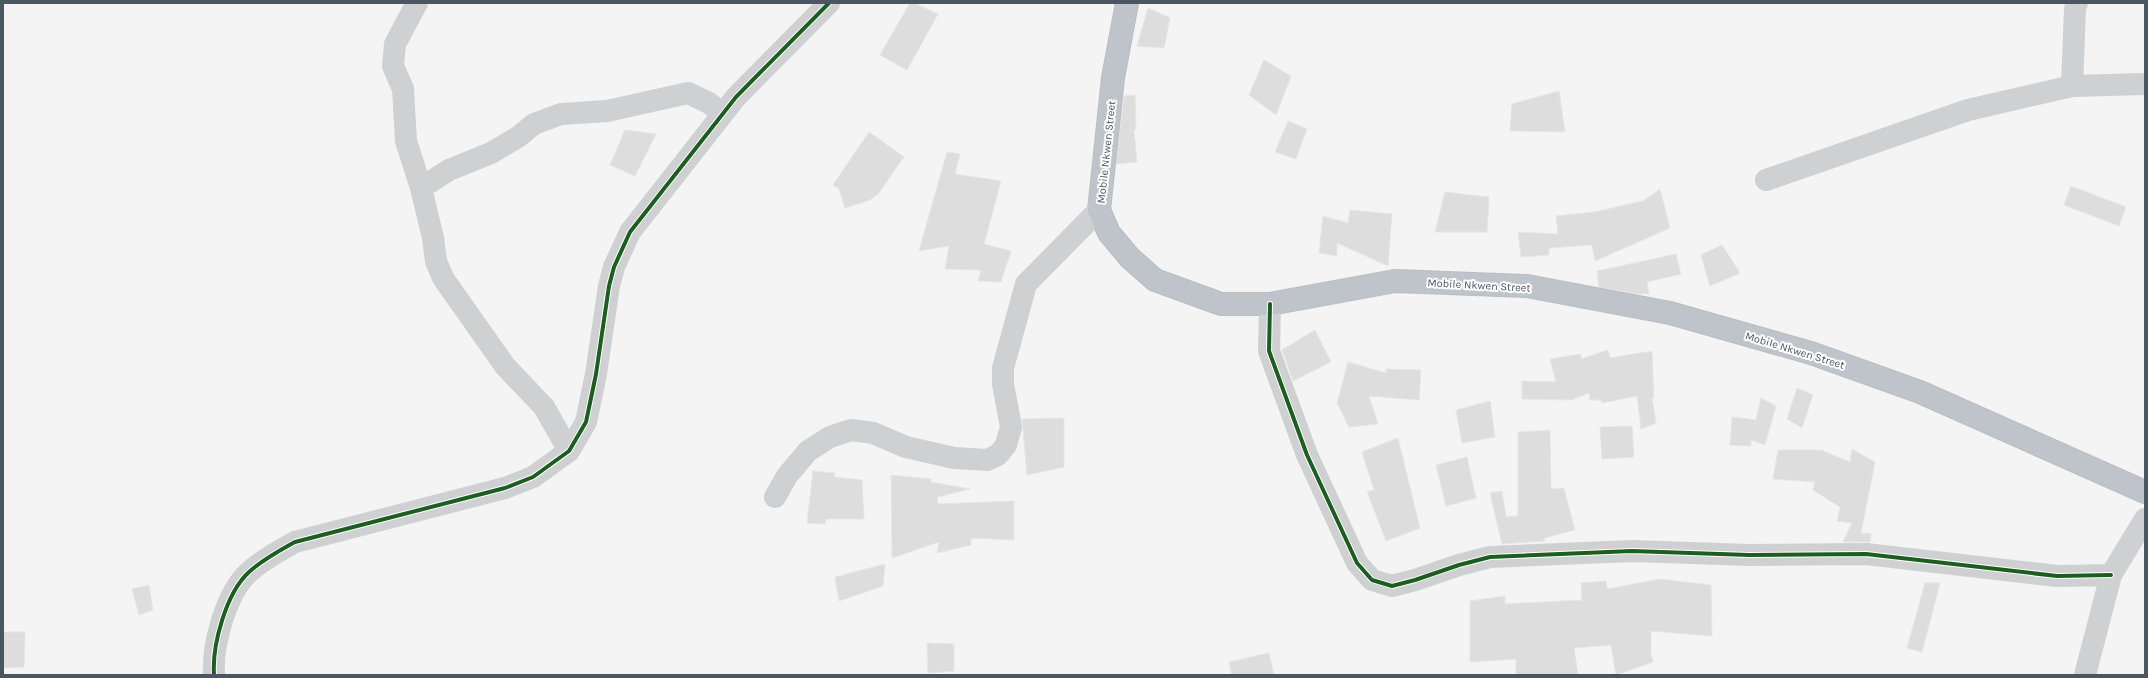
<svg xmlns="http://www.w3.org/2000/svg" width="2148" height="678" font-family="Karla,sans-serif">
	<rect width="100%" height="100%" fill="#f4f4f4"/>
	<!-- building -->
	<path fill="#ddddde" stroke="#e5e6e7" d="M910 3H914L938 14 907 70 880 55Z
		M1148 8 1170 18 1164 48 1137 46Z
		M1264 60 1291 76 1276 115 1249 95Z
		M1559 91 1565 132 1510 131 1512 104Z
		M1135 95 1136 129 1134 130 1137 162 1116 164 1124 96Z
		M1288 121 1307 129 1296 159 1275 152Z
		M625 130 656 134 635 176 610 165Z
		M869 132 904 157 878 194 870 200 845 208 839 189 833 185Z
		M947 152 960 154 955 174 1001 181 984 244 1011 251 1001 282 978 281 981 270 945 269 949 246 919 251Z
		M2071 186 2126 207 2119 226 2064 205Z
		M1660 189 1670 228 1595 261 1592 245 1549 248V255L1521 257 1518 232 1558 234 1556 216 1594 212 1643 201Z
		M1445 192 1489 197 1487 232H1435Z
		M1350 210 1392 214 1388 266 1337 243V256L1319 253 1323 216 1348 223Z
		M1722 245 1740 273 1710 286 1701 255Z
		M1676 254 1681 274 1647 282 1649 294H1638L1599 287 1597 271Z
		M1315 330 1331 362 1293 381 1282 350Z
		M1608 350 1610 358 1652 351 1654 398H1652L1656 423 1641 429 1637 396 1602 403 1601 400H1590L1589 393 1572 400 1522 399V381L1556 382 1550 359 1581 354V359Z
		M1348 362 1386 373V369L1421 370 1419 400 1369 396 1378 424 1349 427 1337 403Z
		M1797 388 1813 395 1802 428 1787 419Z
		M1761 398 1776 406 1765 445 1751 440V446L1730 445 1732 417 1756 420Z
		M1490 401 1495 437 1462 443 1456 410Z
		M1064 418V467L1027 475 1022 419Z
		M1632 426 1634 457 1602 459 1600 427Z
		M1550 430 1551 489 1564 488 1575 530 1544 538 1545 541 1502 544 1490 493 1502 491 1506 517 1518 516V432Z
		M1398 438 1420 528 1386 541 1367 492 1374 490 1362 452Z
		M1852 449 1875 462 1861 533 1871 534 1870 542H1843L1852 523 1837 521 1840 507 1813 490 1815 482 1773 479 1778 450H1821L1850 462Z
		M1467 457 1476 498 1446 506 1436 465Z
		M813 471 835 473 834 477 862 480 864 519H826L825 524 807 523Z
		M891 475 931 479V482L970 489 937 497 938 504 1014 501V540L971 538V545L937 553 939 542 892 558Z
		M885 564 883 586 839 601 835 577Z
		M1660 579 1711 585 1712 636 1651 631V654L1653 662 1616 675 1611 645 1574 648 1578 675H1516V659L1470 662V601L1505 596V604L1582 600 1581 583 1606 581 1607 589Z
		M1925 583H1940L1922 652 1907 648Z
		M149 585 153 610 139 615 132 589Z
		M3 632H25L24 667 3 668Z
		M927 643 954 644V671L928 673Z
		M1269 653 1274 675H1232L1229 662Z"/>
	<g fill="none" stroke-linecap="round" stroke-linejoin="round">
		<!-- highway casing -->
		<g stroke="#b9bec3" stroke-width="24">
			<path id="highway" d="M1127 3 1113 78 1099 210 1109 233 1130 258 1155 280 1221 304H1270L1395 281 1527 286 1670 313 1811 353 1920 392 2145 492"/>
		</g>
		<!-- minor -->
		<path stroke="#ced0d2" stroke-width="22" d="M417 3 395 44 393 66 403 89 406 141 421 188 433 238 436 261 443 278 505 366 544 407 569 451
			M2072 86 2075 9 2077 3
			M1766 180 1968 110 2072 86 2145 84
			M421 188 449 170 491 153 518 137 534 124 561 114 607 111 688 93 709 103 722 113
			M1270 304 1269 351 1307 455 1357 563 1372 580 1392 586 1415 580 1459 565 1490 557 1632 551 1749 555 1866 554 2057 576 2111 575
			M775 497 787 476 808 451 830 437 851 430 873 433 906 447 954 458 987 460 998 455 1006 445 1011 427 1003 384V368L1026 284 1099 210
			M214 675C212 645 226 593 249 572 262 560 279 551 295 542L505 488 533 477 569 451 586 422 596 374 609 286 614 267 630 232 736 97 829 3
			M2085 675 2111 575 2145 519"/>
		<!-- highway -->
		<use href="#highway" stroke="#bec4c9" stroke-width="22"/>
		<!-- cycleway casing -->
		<g stroke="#fff" stroke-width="6">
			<path id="cycleway" d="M1270 304 1269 351 1307 455 1357 563 1372 580 1392 586 1415 580 1459 565 1490 557 1632 551 1749 555 1866 554 2057 576 2111 575
				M214 675C212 645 226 593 249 572 262 560 279 551 295 542L505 488 533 477 569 451 586 422 596 374 609 286 614 267 630 232 736 97 829 3"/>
		</g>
		<!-- cycleway -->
		<use href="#cycleway" stroke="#1b5e20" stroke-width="4"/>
	</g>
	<g text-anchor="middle" stroke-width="4" stroke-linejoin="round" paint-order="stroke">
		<!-- street labels -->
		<g font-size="11" fill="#4a5661" stroke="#fff">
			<text transform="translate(1106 152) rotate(-84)" y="4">Mobile Nkwen Street</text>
			<text transform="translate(1479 285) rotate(3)" y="4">Mobile Nkwen Street</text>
			<text transform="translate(1795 350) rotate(17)" y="4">Mobile Nkwen Street</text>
		</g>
	</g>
	<!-- border -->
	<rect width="2148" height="678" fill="none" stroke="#4a5661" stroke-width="8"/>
</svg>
